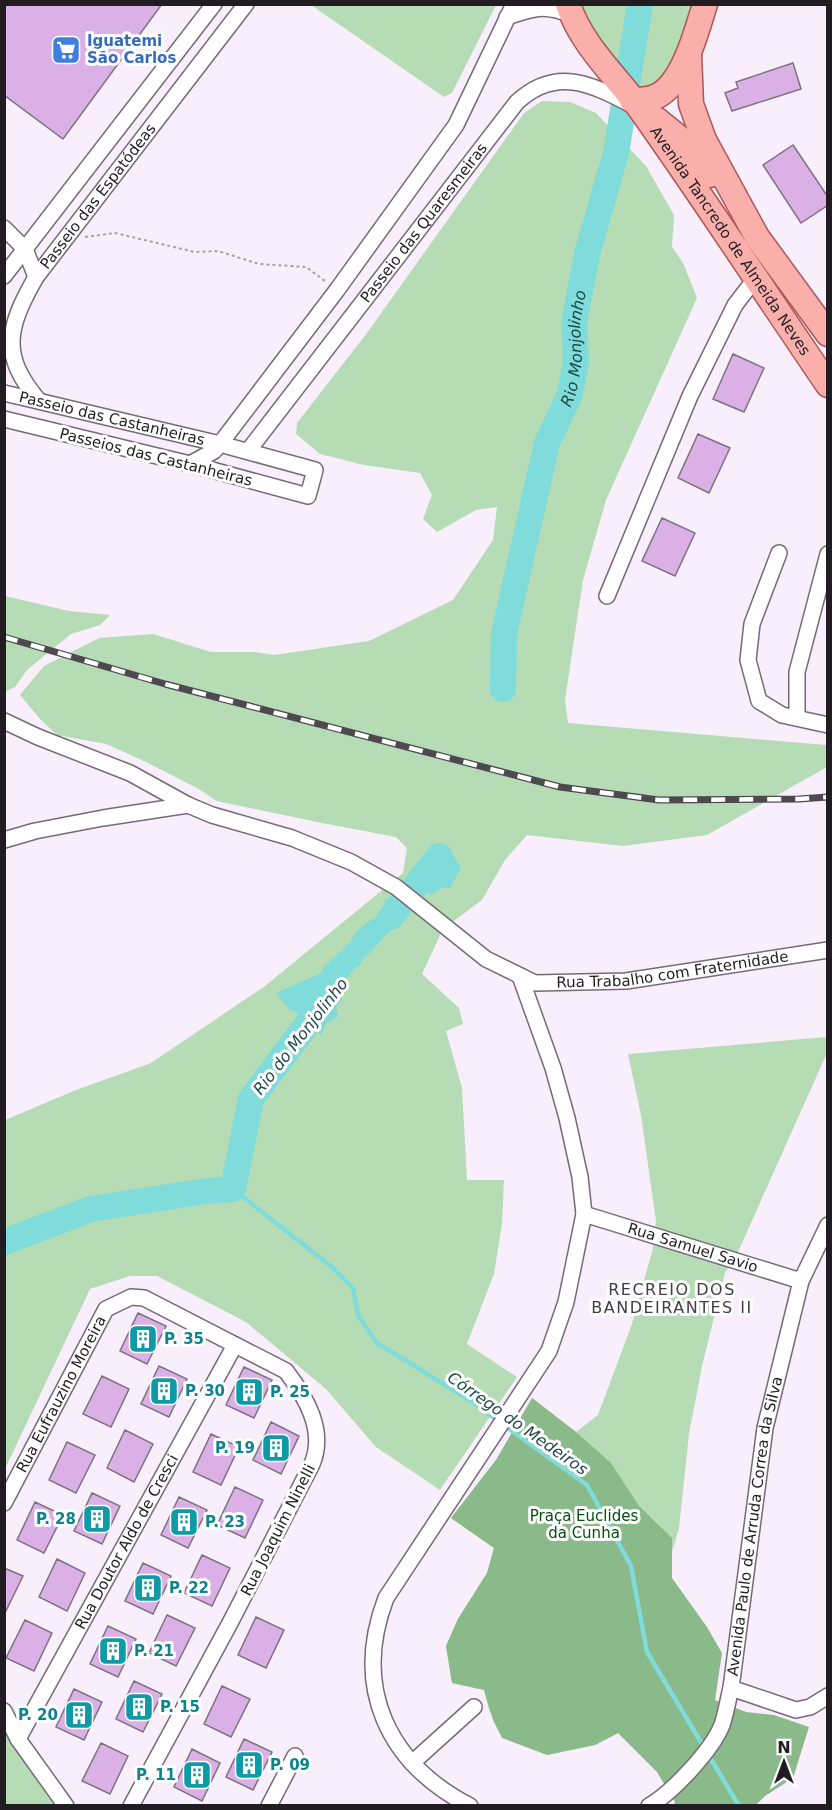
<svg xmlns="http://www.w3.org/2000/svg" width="832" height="1810" font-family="'DejaVu Sans',sans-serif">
	<rect width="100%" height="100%" fill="#f9eefc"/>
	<!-- green -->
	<path fill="#b5dcb4" d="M311 5H496L452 93 444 97Z
		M568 5H705L689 54 643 100Z
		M542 101 570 102 596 113 646 166 674 215 672 247 683 263 697 298 606 500 583 580 565 700 568 723 826 745 827 767 707 835 623 846 527 835 505 860 482 900 443 929 422 974 459 1008 463 1024 446 1031 462 1088 467 1180H504L502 1224 494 1274 467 1344 517 1377 440 1490 376 1447 326 1389 246 1322 157 1276H130L90 1289 5 1469V1120L76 1090 151 1063 265 986 403 873 407 848 396 837 317 822 217 801 197 788 146 762 106 744 57 735 40 719 20 695 44 666 99 638 153 634 211 652H255L274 655 369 641 453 600 493 540 497 507 476 510 437 532 423 519 432 495 420 473 364 465 320 454 296 434 297 423 367 333 524 113Z
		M5 596 69 611 110 615 100 625 71 634 27 670 15 687 5 692Z
		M827 1037V1053L738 1252 725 1273 702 1366 689 1434 679 1528 618 1733 595 1745 547 1755 490 1713 484 1690 452 1683 446 1646 458 1619 487 1573 494 1548 451 1518 496 1460 532 1398 576 1432 598 1415 632 1324 653 1248 656 1221 641 1115 628 1054Z
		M4 1729 20 1755 58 1805H5Z"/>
	<!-- forest -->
	<path fill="#8aba89" d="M532 1398 576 1432 611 1463 639 1506 672 1538V1578L707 1627 722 1653 715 1700 746 1712 774 1715 809 1727 793 1778 765 1796 756 1805H674L675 1802 657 1772 618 1733 595 1745 547 1755 502 1738 493 1720 484 1690 452 1683 446 1646 458 1619 487 1573 494 1548 451 1518 496 1460Z"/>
	<!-- water -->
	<path fill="#80dbdb" d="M437 849 450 851 461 867 450 888H441L431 895 421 887 429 876V862Z
		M399 894 412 902 404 917 397 921 395 928C381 936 373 954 363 958L362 963C351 971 342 982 339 995L342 999 336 1007 338 1016 326 1024 321 1035 305 1017 290 1010 276 993 321 973 323 968 350 942 358 930 384 910 385 899Z"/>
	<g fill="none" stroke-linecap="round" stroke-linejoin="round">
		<!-- stream -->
		<path stroke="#80dbdb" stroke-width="4.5" d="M233 1189 332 1267 353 1288 358 1315 377 1343 468 1399 587 1485 631 1566 647 1652 739 1806"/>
		<!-- river -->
		<g stroke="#80dbdb" stroke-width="26">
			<path id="s1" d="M503 689 504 634 547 443 570 394 576 362 574 323 587 254 616 153 640 4"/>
			<path d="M391 917 439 856"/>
			<path d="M4 1242 91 1209 206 1191 233 1189 251 1099 329 995"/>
		</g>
	</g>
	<!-- building -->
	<path fill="#dbb0e6" stroke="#7c737f" stroke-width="1.5" d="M4 4H162L63 139 4 95Z
		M793 63 801 89 732 111 725 93 738 88 736 82Z
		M793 145 828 197V205L801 223 763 165Z
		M733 354 764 368 744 412 713 399Z
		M698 434 730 448 709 493 678 478Z
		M662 518 695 533 675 576 642 561Z
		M138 1313 166 1326 147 1364 120 1351Z
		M159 1366 187 1379 169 1417 141 1404Z
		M244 1367 272 1380 254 1418 226 1405Z
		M102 1376 129 1389 111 1427 83 1414Z
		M271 1422 299 1436 281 1474 253 1460Z
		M125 1430 153 1444 134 1482 107 1468Z
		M211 1434 239 1447 221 1485 193 1472Z
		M67 1442 95 1455 76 1493 49 1480Z
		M235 1487 263 1500 245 1538 217 1525Z
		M92 1493 120 1506 102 1544 74 1531Z
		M179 1497 207 1510 188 1548 161 1535Z
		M35 1502 63 1515 44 1553 17 1540Z
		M202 1555 230 1568 212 1606 184 1593Z
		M57 1559 85 1573 67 1611 39 1597Z
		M143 1563 171 1576 153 1614 125 1601Z
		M4 1568 23 1576 4 1615Z
		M167 1615 195 1628 176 1666 149 1653Z
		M256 1617 284 1630 266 1668 238 1655Z
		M25 1620 52 1633 34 1671 6 1658Z
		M108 1626 136 1639 118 1677 90 1664Z
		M134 1681 162 1694 143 1732 116 1719Z
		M222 1686 250 1699 231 1737 204 1724Z
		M74 1689 102 1702 84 1740 56 1727Z
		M244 1739 272 1752 253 1790 226 1777Z
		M101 1743 128 1756 110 1794 82 1781Z
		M192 1749 220 1763 202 1801 174 1787Z"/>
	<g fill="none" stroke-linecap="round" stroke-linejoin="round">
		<!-- minor casing -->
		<g stroke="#756b77" stroke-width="18">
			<g id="minor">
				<path d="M507 17C533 8 545 4 571 15"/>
				<path d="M4 228 25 249 36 277"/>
				<path d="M4 276 214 4"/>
				<path id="s2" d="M4 393 220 444 315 470 308 496 190 464 4 419"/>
				<path id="s3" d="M39 401C0 355 7 328 36 277L246 4"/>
				<path id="s4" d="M248 451 517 102C556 66 591 84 632 105"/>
				<path d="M190 464 214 451 220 444 337 290 456 125 514 4"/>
				<path d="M779 553 752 624 748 660 759 701 782 715 828 725"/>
				<path d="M607 596 690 396 735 305 755 279"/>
				<path d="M797 718V672L828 554"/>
				<path d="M4 721 38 737 130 773 188 805"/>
				<path id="s5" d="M4 840 35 831 103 818 188 805 212 815 292 838 351 862 396 887 486 959 535 983 626 981 828 950"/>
				<path id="s6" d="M584 1214 801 1281"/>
				<path id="s7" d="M4 1503 106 1309 131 1297 144 1298 286 1371C306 1397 326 1431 312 1464L230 1623 131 1806"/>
				<path d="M731 1688 796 1710 810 1707 828 1696"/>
				<path d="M4 1711 18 1739 66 1806"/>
				<path id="s8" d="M18 1739 235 1345"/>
				<path d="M412 1763 474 1707"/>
				<path d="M269 1806 295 1756"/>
				<path d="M470 1806C387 1763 352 1687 386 1598L549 1351 566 1302 584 1214 580 1177 567 1118 553 1068 520 976"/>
				<path id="s9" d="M649 1806C673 1792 712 1750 722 1725 726 1713 728 1700 731 1688L765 1428 801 1281 828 1225"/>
			</g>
		</g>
		<!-- primary casing -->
		<g stroke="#ab5856" stroke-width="27">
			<g id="primary">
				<path id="s10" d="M568 4C582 47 618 77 643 113 706 202 766 294 828 385"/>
				<path d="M689 54 691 104 704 140 757 237 828 334"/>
				<path d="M632 100C641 100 651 100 659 95 684 81 697 30 705 4"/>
				<path d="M656 119 682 140 710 175"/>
			</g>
		</g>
		<!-- path -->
		<path stroke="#a89faa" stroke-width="2" stroke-dasharray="3 3" stroke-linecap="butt" d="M85 237 115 233 195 252 218 251 259 264 306 267 325 281"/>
		<!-- minor -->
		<use href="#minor" stroke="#fff" stroke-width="15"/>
		<!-- primary -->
		<use href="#primary" stroke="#faafab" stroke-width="24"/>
		<!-- rail casing -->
		<g stroke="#4e4950" stroke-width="7">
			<path id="rail" d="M4 637 165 684 560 787 659 800 799 799 828 797"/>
		</g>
		<!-- rail -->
		<use href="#rail" stroke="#fff" stroke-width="4.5" stroke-dasharray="14" stroke-linecap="butt"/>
	</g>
	<!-- icons -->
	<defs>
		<g id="supermarket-square" transform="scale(1.5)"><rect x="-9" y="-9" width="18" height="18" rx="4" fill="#3f7fe0" stroke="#fff"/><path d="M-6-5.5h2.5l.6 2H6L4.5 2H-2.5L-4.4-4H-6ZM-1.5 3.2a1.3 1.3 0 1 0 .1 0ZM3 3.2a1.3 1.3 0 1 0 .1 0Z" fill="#fff"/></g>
		<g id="building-square" transform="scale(1.5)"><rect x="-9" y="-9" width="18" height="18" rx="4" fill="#0f9aa8" stroke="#fff"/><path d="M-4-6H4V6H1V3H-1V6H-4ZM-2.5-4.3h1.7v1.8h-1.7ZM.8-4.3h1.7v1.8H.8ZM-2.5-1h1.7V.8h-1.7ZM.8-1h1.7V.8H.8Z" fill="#fff"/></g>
	</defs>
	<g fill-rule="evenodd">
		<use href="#supermarket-square" x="66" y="50"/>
		<use href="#building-square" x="143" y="1339"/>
		<use href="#building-square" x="164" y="1391"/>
		<use href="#building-square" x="249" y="1392"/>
		<use href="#building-square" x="276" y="1448"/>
		<use href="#building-square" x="97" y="1519"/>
		<use href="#building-square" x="184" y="1522"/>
		<use href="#building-square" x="148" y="1588"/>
		<use href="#building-square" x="113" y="1651"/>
		<use href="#building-square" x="139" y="1707"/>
		<use href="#building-square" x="79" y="1715"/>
		<use href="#building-square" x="249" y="1765"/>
		<use href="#building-square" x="197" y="1775"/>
	</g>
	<g text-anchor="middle" stroke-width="6" stroke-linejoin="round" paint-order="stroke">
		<!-- shop labels -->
		<g font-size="15" font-weight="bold" fill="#366cbe" stroke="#fff" text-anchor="start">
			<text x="87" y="46">Iguatemi<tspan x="87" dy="17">São Carlos</tspan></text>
		</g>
		<!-- street labels -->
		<g font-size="15" fill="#201c21" stroke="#fff">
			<text dy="5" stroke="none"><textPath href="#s3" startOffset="238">Passeio das Espatódeas</textPath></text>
			<text dy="5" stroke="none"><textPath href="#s4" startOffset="288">Passeio das Quaresmeiras</textPath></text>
			<text dy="5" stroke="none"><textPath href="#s10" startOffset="288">Avenida Tancredo de Almeida Neves</textPath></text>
			<text dy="5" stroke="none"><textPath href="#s2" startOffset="111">Passeio das Castanheiras</textPath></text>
			<text transform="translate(156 457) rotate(14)" y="5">Passeios das Castanheiras</text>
			<text dy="5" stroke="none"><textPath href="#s5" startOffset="720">Rua Trabalho com Fraternidade</textPath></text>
			<text dy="5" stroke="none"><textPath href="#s6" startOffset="114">Rua Samuel Savio</textPath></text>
			<text dy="5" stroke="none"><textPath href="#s7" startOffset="123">Rua Eufrauzino Moreira</textPath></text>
			<text dy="5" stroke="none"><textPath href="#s9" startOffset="312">Avenida Paulo de Arruda Correa da Silva</textPath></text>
			<text transform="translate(278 1530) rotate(-63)" y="5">Rua Joaquim Ninelli</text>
			<text dy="5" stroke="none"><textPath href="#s8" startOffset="225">Rua Doutor Aldo de Cresci</textPath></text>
		</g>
		<!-- culture labels -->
		<g font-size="15" font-weight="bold" fill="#0d838f" stroke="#fff" text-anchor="start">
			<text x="164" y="1344">P. 35</text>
			<text x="185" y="1396">P. 30</text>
			<text x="270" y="1397">P. 25</text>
			<text x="255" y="1453" text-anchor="end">P. 19</text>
			<text x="76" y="1524" text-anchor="end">P. 28</text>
			<text x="205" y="1527">P. 23</text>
			<text x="169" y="1593">P. 22</text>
			<text x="134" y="1656">P. 21</text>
			<text x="160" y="1712">P. 15</text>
			<text x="58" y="1720" text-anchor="end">P. 20</text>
			<text x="270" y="1770">P. 09</text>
			<text x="176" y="1780" text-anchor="end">P. 11</text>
		</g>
		<!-- park labels -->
		<g font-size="15" fill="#034e0d" stroke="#fff">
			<text x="584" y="1521">Praça Euclides<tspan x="584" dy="17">da Cunha</tspan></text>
		</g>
		<!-- water labels -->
		<g font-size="16" font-style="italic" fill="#1e4848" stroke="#fff">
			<text dy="6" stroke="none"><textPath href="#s1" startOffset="351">Rio Monjolinho</textPath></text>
			<text transform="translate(300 1036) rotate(-52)" y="6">Rio do Monjolinho</text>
			<text transform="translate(518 1423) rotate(35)" y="6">Córrego do Medeiros</text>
		</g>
		<!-- neighbourhood labels -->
		<g font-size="16" letter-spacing="1.5" fill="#433b45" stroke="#fff">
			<text x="672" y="1295">RECREIO DOS<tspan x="672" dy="18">BANDEIRANTES II</tspan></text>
		</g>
	</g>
	<!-- border -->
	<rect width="832" height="1810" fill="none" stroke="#201c21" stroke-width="12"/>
	<!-- north arrow -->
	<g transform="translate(784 1762)" stroke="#ffffff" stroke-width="4.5" paint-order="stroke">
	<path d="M0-4.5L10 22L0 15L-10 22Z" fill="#201c21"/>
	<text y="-9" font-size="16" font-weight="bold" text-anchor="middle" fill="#201c21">N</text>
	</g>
</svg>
